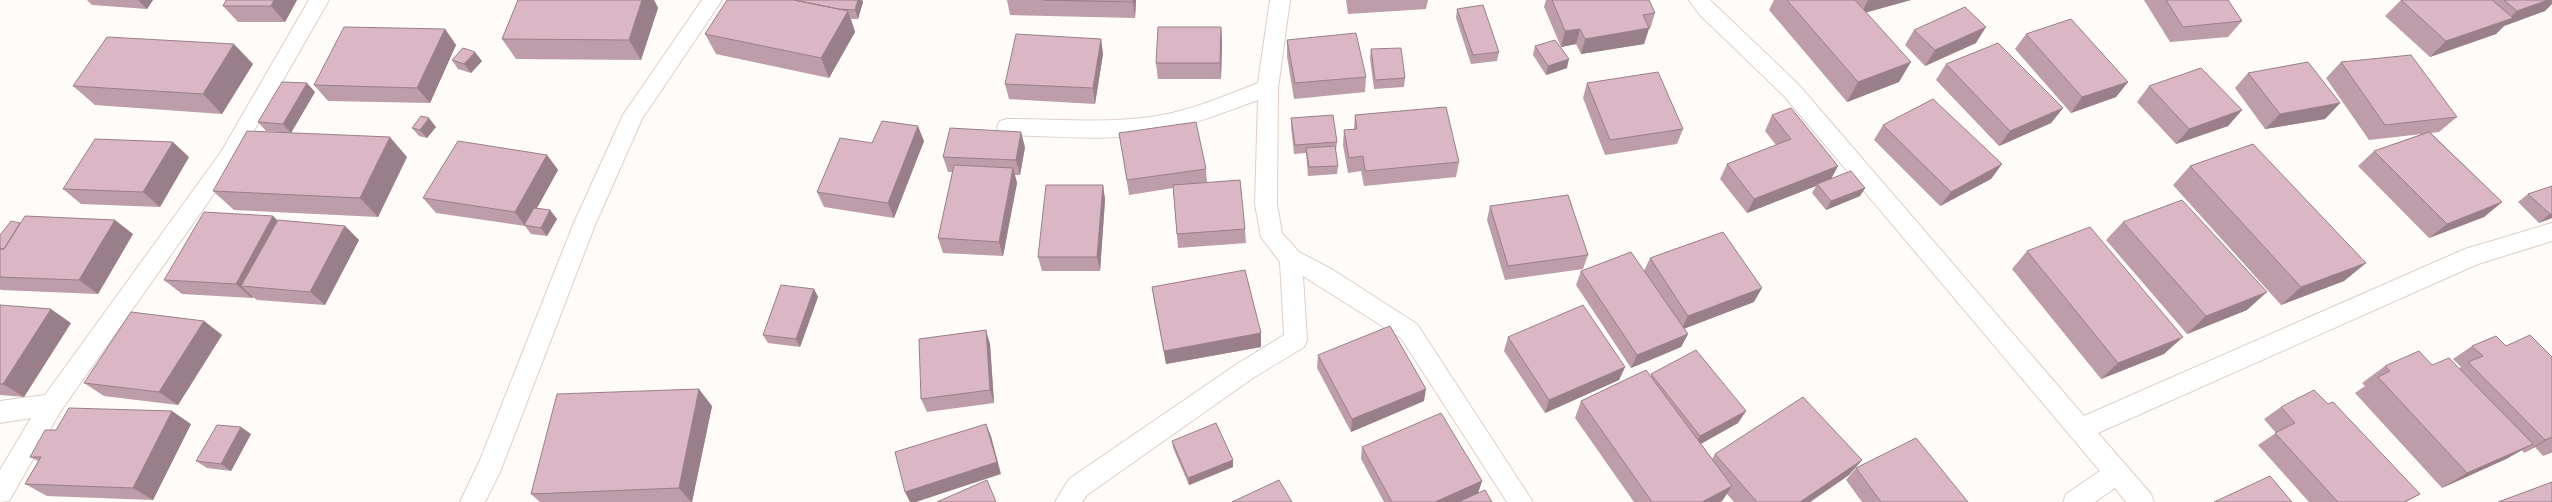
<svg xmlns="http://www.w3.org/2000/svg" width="2552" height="502" font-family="Jost,sans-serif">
	<rect width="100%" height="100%" fill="#fefbf9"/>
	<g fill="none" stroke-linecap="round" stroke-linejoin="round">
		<!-- minor casing -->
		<g stroke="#dfcec5" stroke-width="2">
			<path id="minor" d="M309 0H329L235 164 60 412 9 501 0 502V470L31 418 0 423V401L45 395 221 152Z
				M702 0H722L642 119 595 225 500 472 485 502H460L480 460 573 225 623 115Z
				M1270 0H1290L1278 88 1277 204 1282 233 1299 252 1333 270 1417 324 1533 502H1507L1401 338 1303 276 1307 340 1304 347 1253 378 1087 495 1082 502H1055L1069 479 1237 364 1284 335 1280 262 1261 237 1255 204 1258 100C1225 112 1193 125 1159 132 1109 142 1057 136 1007 135L1000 133 997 127 1000 121 1007 119C1057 119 1107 124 1157 116 1192 110 1225 96 1258 83Z
				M1689 0H1710L1798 84 2084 416 2465 249 2552 223V241L2478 264 2098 433 2151 494 2154 502H2126L2115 488 2095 502H2063L2066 494 2100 471 1784 96 1700 15Z"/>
		</g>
		<!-- minor -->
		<use href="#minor" fill="#fff" fill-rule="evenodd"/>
	</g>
	<!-- wall -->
	<path fill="#bc9da9" d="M87 0H153L147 9 92 5Z
		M226 0H297L285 22H238L223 6Z
		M518 0H654L658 8 641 60 516 59 502 39Z
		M727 0H862L863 2 858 19H851L855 32 829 78 716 54 705 34Z
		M1007 0H1136L1135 18 1010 15Z
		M1346 0H1428L1426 9 1348 14Z
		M1546 0H1649L1655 13 1650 29H1649L1644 44 1581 54 1576 44 1561 47 1544 7Z
		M1774 0H1911L1866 12 1899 82 1847 102 1769 10Z
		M2144 0H2228L2242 21 2228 37 2170 42Z
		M2401 0H2548L2545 11 2504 26 2496 34 2430 57 2385 16Z
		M1457 9 1499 52 1497 61 1471 64 1456 18Z
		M1221 27 1222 43 1221 79H1158L1156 63Z
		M445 29 456 45 430 103 328 101 314 85Z
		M1914 30 1976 43 1925 66 1905 45Z
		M2026 34 2128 82 2116 97 2071 113 2015 49Z
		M1101 39 1103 54 1095 104 1009 99 1005 84Z
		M1287 40 1366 77 1365 92 1294 99 1287 56Z
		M1535 46 1567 68 1546 75 1533 55Z
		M1371 49 1405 78 1404 87 1374 89 1370 58Z
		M452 60 482 61 471 73 458 69Z
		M2341 62 2457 117 2439 132 2431 133 2502 202 2484 217 2429 238 2358 166 2374 151 2422 134 2369 140 2326 78Z
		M253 64 222 114 95 105 73 86Z
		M1946 64 2063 108 2051 123 1999 146 1936 80Z
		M2248 73 2340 103 2325 119 2265 129 2235 88Z
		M1587 83 1683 129 1677 144 1605 155 1583 98Z
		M2149 86 2242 110 2228 126 2176 144 2137 102Z
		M315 92 291 133 266 131 258 122Z
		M1355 115 1459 162 1456 177 1364 186 1361 171 1348 173 1343 145 1344 130 1354 129Z
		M1772 115 1838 166 1830 179 1865 188 1860 196 1826 210 1812 193 1816 186 1747 213 1720 179 1727 164 1776 145 1765 131Z
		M1291 118 1337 142 1336 150 1338 166 1337 174 1308 176 1306 153 1294 154 1291 126Z
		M1883 125 2002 164 1991 179 1940 206 1874 140Z
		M436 127 427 138 419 136 412 128Z
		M1119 133 1206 169 1207 183 1245 229 1246 243 1178 248 1173 188 1129 195Z
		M924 141 894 218 824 207 817 192 872 143Z
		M1025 147 1020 175H1015L1017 183 1003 256 943 253 938 238 953 172H948L943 157Z
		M547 155 558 170 537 208 550 210 557 219 547 236 531 234 525 226 436 213 423 198Z
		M189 157 160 207 81 204 63 189Z
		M407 157 378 217 234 210 213 191Z
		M2190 166 2366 263 2344 281 2281 305 2173 185Z
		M1103 185 1105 200 1100 271H1042L1038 257Z
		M2552 186V218L2539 223 2518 202 2528 194Z
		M1490 206 1588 255 1583 269 1505 280 1487 220Z
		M273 216 277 220 345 226 359 240 325 305 257 300 253 297 252 298 182 294 164 280Z
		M2123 222 2247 310 2187 334 2106 240Z
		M20 223 133 234 98 294 1 290 0 289V235Z
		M2027 251 2164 354 2101 379 2012 269Z
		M1650 258 1754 302 1684 328 1688 334 1681 347 1631 368 1576 285 1581 271H1644Z
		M1152 287 1261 333V347L1166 364 1154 301Z
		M814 289 818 297 800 347 768 343 763 335Z
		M0 305 71 323 24 397 0 395Z
		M204 321 222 335 178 405 104 396 84 383Z
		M1508 337 1625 367 1619 380 1545 413 1504 351Z
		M990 344 994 403 927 412 921 399Z
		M2472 346H2506L2552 357V452L2543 456 2535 447 2524 453 2522 450 2506 459 2442 488 2355 393 2365 386 2362 383 2385 366 2432 365 2459 368 2461 367 2453 359Z
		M1318 355 1424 401 1351 432 1317 368Z
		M1651 374 1746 411 1738 423 1701 444 1712 459 1715 454 1862 460 1849 475 1810 502H1734L1727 494 1722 501 1720 502H1634L1575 418 1581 401 1651 376Z
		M2328 404 2420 494 2406 502H2309L2258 445 2276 433 2264 419 2281 407Z
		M712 406 692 502H540L531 494Z
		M191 424 153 500 47 496 25 484 38 461 30 457 56 430Z
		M251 434 231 471 207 468 196 461Z
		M1172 441 1233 460V467L1189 485 1173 448Z
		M1362 447 1482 481 1478 493 1492 502H1384L1361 459Z
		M1856 468 1968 502H1862L1846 480Z"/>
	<!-- shaded-wall -->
	<path fill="#997f89" d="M138 0H153L147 9Z
		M274 0H297L285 22 271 6Z
		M642 0H654L658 8 641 60 629 40Z
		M858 0H862L863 2 858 19 855 10Z
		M1133 0H1136L1135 18 1133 2Z
		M1868 0H1911L1861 14Z
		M2548 0H2552V4L2545 11 2504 26 2496 34 2430 57 2446 41 2508 19 2517 11Z
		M848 11 855 32 829 78 821 58Z
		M1221 27 1222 43 1221 79 1220 63Z
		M1986 27 1976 43 1925 66 1935 50Z
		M1649 28 1644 44 1581 54 1585 39Z
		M445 29 456 45 430 103 417 88Z
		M1580 29 1576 44 1561 47 1565 31Z
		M1101 39 1103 54 1095 104 1093 88Z
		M234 44 253 64 222 114 203 94Z
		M475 52 482 61 471 73 464 64Z
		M1569 59 1567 68 1546 75 1548 66Z
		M1911 62 1899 82 1847 102 1858 82Z
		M2128 82 2116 97 2071 113 2082 97Z
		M307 83 315 92 291 133 283 124Z
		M2340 103 2325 119 2265 129 2280 114Z
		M2063 108 2051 123 1999 146 2010 131Z
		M2242 110 2228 126 2176 144 2189 129Z
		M429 118 436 127 427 138 420 130Z
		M918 126 924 141 894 218 888 203Z
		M1021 132 1025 147 1020 175 1016 160Z
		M390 137 407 157 378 217 360 198Z
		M173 142 189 157 160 207 143 192Z
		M547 155 558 170 527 226H525L515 212Z
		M2002 164 1991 179 1940 206 1951 192Z
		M1838 166 1830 181 1817 184 1816 186 1747 213 1754 199Z
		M1013 168 1017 183 1003 256 999 242Z
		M1103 185 1105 200 1100 271 1097 257Z
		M1865 188 1860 196 1826 210 1831 201Z
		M2502 202 2484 217 2429 238 2447 224Z
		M550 210 557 219 547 236 541 228Z
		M2550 214H2552V218L2539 223Z
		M273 216 288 231 241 286 253 297 252 298 236 284Z
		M115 220 133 234 98 294 79 280Z
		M345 226 359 240 325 305 310 292Z
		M2366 263 2344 281 2281 305 2301 287Z
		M1762 288 1754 302 1681 330 1688 316Z
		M814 289 818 297 800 347 796 339Z
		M2267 292 2247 310 2187 334 2206 316Z
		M51 309 71 323 24 397 3 384Z
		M204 321 222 335 178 405 159 392Z
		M986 330 990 344 994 403 990 390Z
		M1261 333V347L1166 364 1164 351Z
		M1688 334 1681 347 1631 368 1637 355Z
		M2183 337 2164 354 2101 379 2118 363Z
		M1625 367 1619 380 1545 413 1549 400Z
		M699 389 712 406 692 502H691L679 488Z
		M1426 389 1424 401 1351 432 1352 419Z
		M172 411 191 424 153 500 133 488Z
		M1746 411 1738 423 1693 448 1700 436Z
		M986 424 991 436 1001 474 916 502H910L905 492Z
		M241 427 251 434 231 471 221 464Z
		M2552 437 2535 447 2524 453 2545 440Z
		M2533 444 2506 459 2442 488 2467 473Z
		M2552 451V452L2543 456Z
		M1233 460V467L1189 485 1188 478Z
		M1862 460 1849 475 1810 502H1800Z
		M1482 481 1478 493 1458 502H1435Z
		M1732 486 1722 501 1720 502H1702Z"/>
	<!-- building -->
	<path fill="#dbb6c4" stroke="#997f89" d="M226 0H274L271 6H223Z
		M518 0H642L629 40 502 39Z
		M727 0H794L848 11 821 58 705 34Z
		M794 0H858L855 10 839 9Z
		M1043 0H1133V2Z
		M1552 0H1649L1655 13 1643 15 1649 28 1585 39 1580 29 1565 31Z
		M1787 0H1855L1911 62 1858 82Z
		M2166 0H2228L2242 21 2183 27Z
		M2401 0H2492L2513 18 2446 41Z
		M2504 0H2548L2517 11Z
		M1483 5 1499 52 1473 55 1457 9Z
		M1965 7 1986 27 1935 50 1914 30Z
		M2071 19 2128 82 2082 97 2026 34Z
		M344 27 445 29 417 88 314 85Z
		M1158 27H1221L1220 63H1156Z
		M1356 33 1366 77 1295 83 1287 40Z
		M1016 34 1101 39 1093 88 1005 84Z
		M107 37 234 44 203 94 73 86Z
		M1555 40 1569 59 1548 66 1535 46Z
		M1998 43 2063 108 2010 131 1946 64Z
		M463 48 475 52 464 64 452 60Z
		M1401 48 1405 78 1375 80 1371 49Z
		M2411 55 2457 117 2385 125 2341 62Z
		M2308 62 2340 103 2280 114 2248 73Z
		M2201 68 2242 110 2189 129 2149 86Z
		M1658 72 1683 129 1610 140 1587 83Z
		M282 82 307 83 283 124 258 122Z
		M1933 99 2002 164 1951 192 1883 125Z
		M1446 107 1459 162 1365 171 1363 156 1349 158 1344 130 1357 129 1355 115Z
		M1791 108 1838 166 1754 199 1727 164 1791 139 1772 115Z
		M1333 115 1337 142 1295 145 1291 118Z
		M421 116 429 118 420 130 412 128Z
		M882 121 918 126 888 203 817 192 840 138 872 143Z
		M1196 122 1206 169 1127 180 1119 133Z
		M950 128 1021 132 1016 160 943 157Z
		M247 131 390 137 360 198 213 191Z
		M2429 132 2502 202 2447 224 2374 151Z
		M95 139 173 142 143 192 63 189Z
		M458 141 547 155 515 212 423 198Z
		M2253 144 2366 263 2301 287 2190 166Z
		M1335 146 1338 166 1309 167 1306 148Z
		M954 165 1013 168 999 242 938 238Z
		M1851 171 1865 188 1831 201 1817 184Z
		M1240 180 1245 229 1177 234 1173 185Z
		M1046 185H1103L1097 257H1038Z
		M2552 186V214H2550L2528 194Z
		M1568 195 1588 255 1508 266 1490 206Z
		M2182 200 2267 292 2206 316 2123 222Z
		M534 208 550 210 541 228 524 225Z
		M204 212 273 216 236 284 164 280Z
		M25 216 115 220 79 280 0 277V249H4Z
		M278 220 345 226 310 292 241 286Z
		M11 221 20 223 4 249H0V235Z
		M2090 227 2183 337 2118 363 2027 251Z
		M1723 232 1762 288 1688 316 1650 258Z
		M1631 252 1688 334 1637 355 1581 271Z
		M1245 270 1261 333 1164 351 1152 287Z
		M781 285 814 289 796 339 763 335Z
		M0 305 51 309 3 384H0Z
		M1583 305 1625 367 1549 400 1508 337Z
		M131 312 204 321 159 392 84 383Z
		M1390 326 1426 389 1352 419 1318 355Z
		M986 330 990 390 921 399 919 339Z
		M2530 335 2552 357V437L2545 440 2468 362 2483 356 2472 346 2496 336 2506 346Z
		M1696 350 1746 411 1700 436 1651 374Z
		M2419 351 2432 365 2449 358 2533 444 2467 473 2378 377 2390 371 2385 366Z
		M1646 370 1732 486 1702 502H1652L1581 401Z
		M699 389 679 488 531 494 557 394Z
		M2314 390 2328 404 2333 402 2420 494 2404 502H2338L2275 433 2295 423 2281 407Z
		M1803 397 1862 460 1800 502H1757L1715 454Z
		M69 408 172 411 133 488 25 484 41 457H30L45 430H56Z
		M1441 413 1482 481 1435 502H1392L1362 447Z
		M1216 423 1233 460 1188 478 1172 441Z
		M986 424 997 462 905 492 895 452Z
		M217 425 241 427 221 464 196 461Z
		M1916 438 1968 502H1881L1856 468Z
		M2270 476 2292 502H2214Z
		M987 480 996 502H937Z
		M1279 480 1292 502H1232Z
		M2552 482V502H2498Z
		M1485 490 1492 502H1458Z"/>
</svg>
